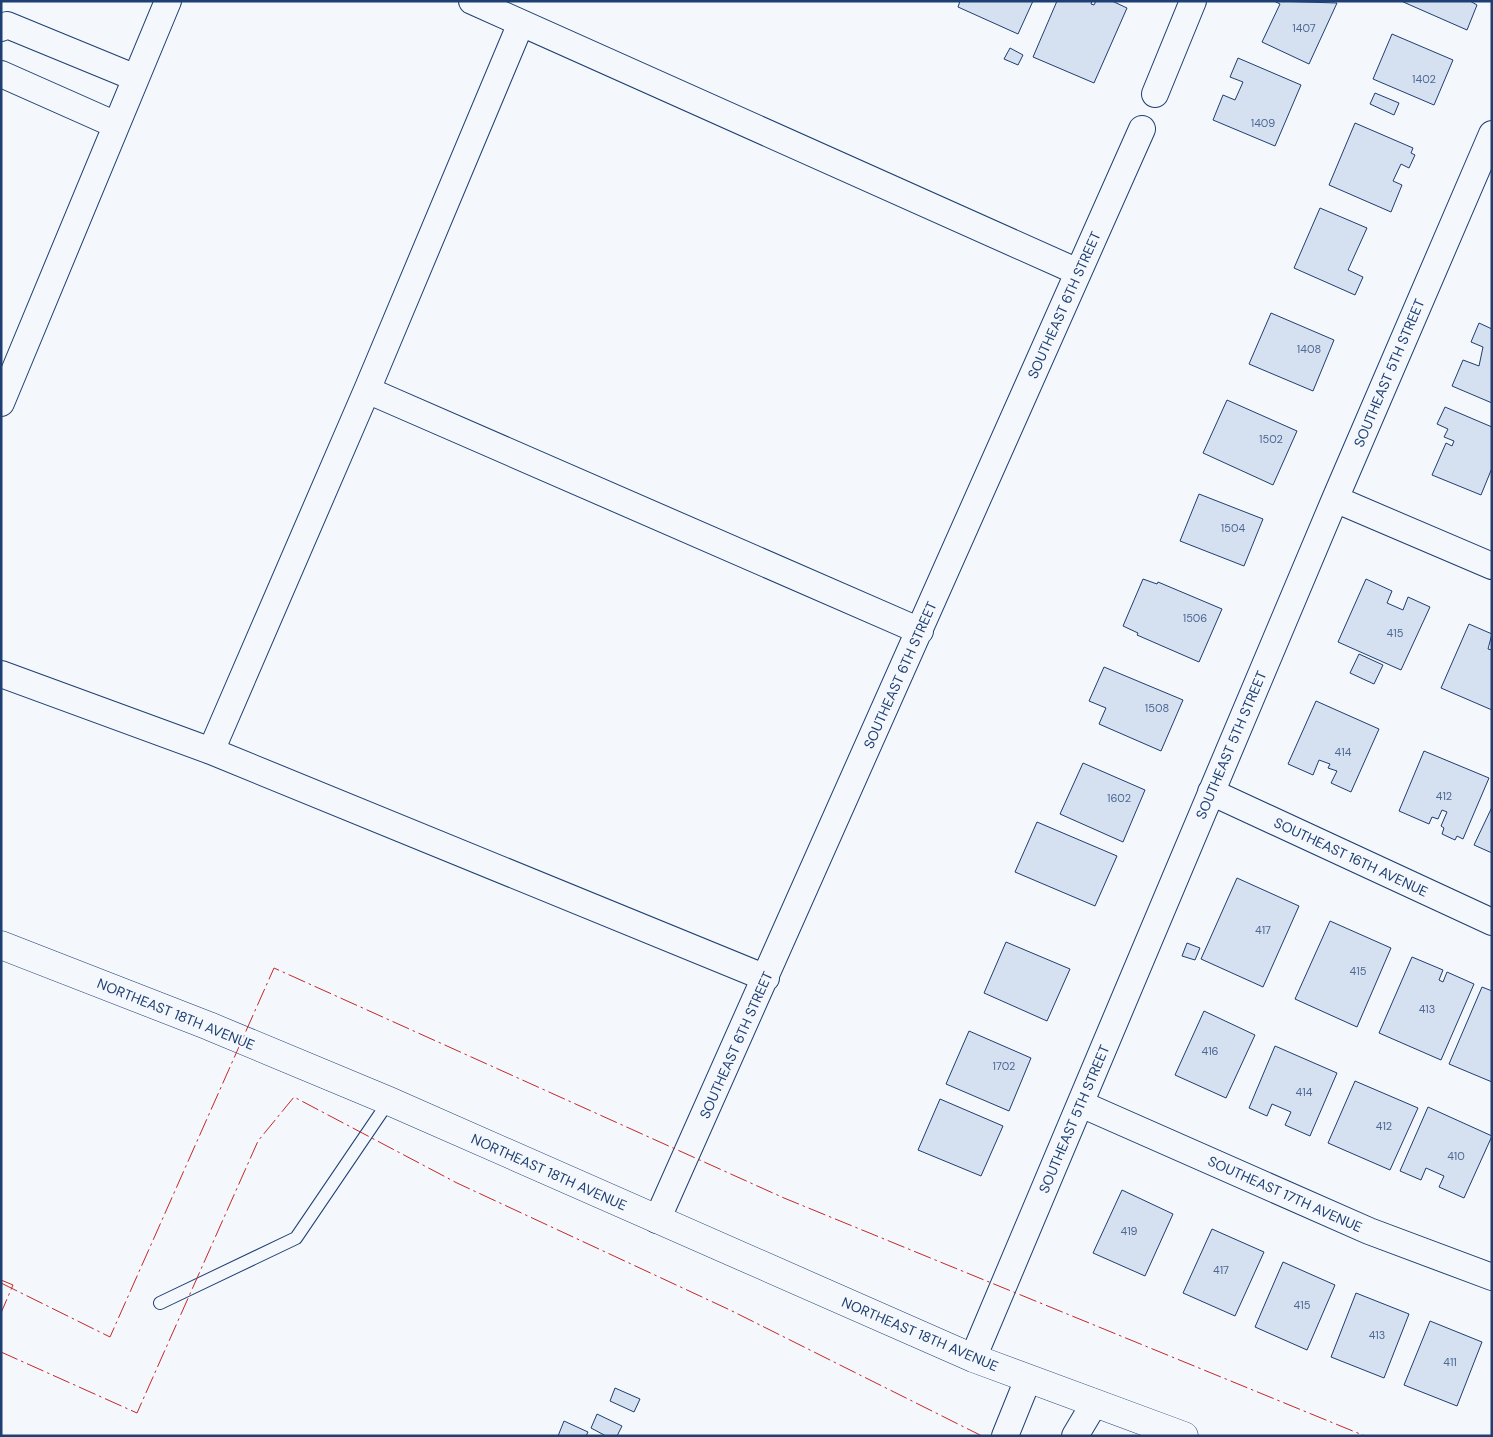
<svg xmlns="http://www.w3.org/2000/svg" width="1493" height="1437" font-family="'DM Sans',sans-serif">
	<rect width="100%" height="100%" fill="#f4f7fb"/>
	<!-- building -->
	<path fill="#d5e0f0" stroke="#1d3f73" d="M960 1H1033L1018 34 958 7Z
		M1057 1H1092L1091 4 1094 5 1096 1H1112L1127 8 1094 83 1033 57Z
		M1274 1 1337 3 1309 64 1262 42 1280 4Z
		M1401 1H1470L1477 5 1467 30Z
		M1392 34 1453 60 1434 105 1373 79Z
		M1010 48 1023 55 1018 65 1004 59Z
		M1238 58 1301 85 1275 146 1213 120 1223 95 1235 100 1243 82 1230 77Z
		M1375 93 1399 103 1394 115 1370 104Z
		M1355 123 1413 148 1411 153 1415 155 1409 168 1401 164 1393 181 1402 185 1391 212 1329 185Z
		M1320 208 1367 228 1348 270 1363 277 1355 295 1294 268Z
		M1271 313 1334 340 1313 391 1249 364Z
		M1479 323 1492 329V403L1452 386 1463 360 1479 366 1483 347 1471 342Z
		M1227 400 1297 431 1273 485 1203 453Z
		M1445 407 1492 427V468L1481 495 1432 475 1446 443 1452 446 1454 441 1444 437 1448 429 1437 424Z
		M1199 494 1263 519 1244 566 1180 541Z
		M1143 579 1157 584 1158 582 1222 609 1199 662 1137 635 1138 633 1123 626Z
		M1366 579 1392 591 1387 603 1403 610 1408 597 1430 607 1401 670 1338 642Z
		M1469 624 1492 634 1488 649 1492 650V710L1441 688Z
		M1359 654 1383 665 1374 684 1350 673Z
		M1104 667 1183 700 1161 751 1099 724 1106 708 1089 701Z
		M1316 701 1379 729 1351 792 1331 783 1337 771 1328 768 1330 764 1319 760 1313 775 1288 764Z
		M1424 751 1489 778 1463 839 1457 836 1455 840 1442 834 1444 828 1441 826 1447 812 1442 810 1438 819 1432 817 1429 824 1399 811Z
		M1083 763 1145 790 1123 842 1060 814Z
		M1492 807V853L1474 845Z
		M1037 822 1117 856 1095 906 1015 872Z
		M1237 878 1299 906 1263 987 1201 959Z
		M1330 921 1391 948 1357 1027 1295 999Z
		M1006 942 1070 969 1047 1021 984 993Z
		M1187 943 1200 948 1195 960 1182 956Z
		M1412 957 1443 970 1439 980 1443 982 1447 972 1474 984 1441 1060 1379 1033Z
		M1482 987 1492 991V1082L1449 1064Z
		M1204 1011 1255 1035 1226 1098 1175 1075Z
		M969 1031 1031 1058 1009 1111 946 1084Z
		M1275 1046 1337 1073 1310 1136 1285 1125 1291 1112 1272 1104 1267 1116 1249 1108Z
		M1355 1081 1418 1108 1390 1170 1328 1143Z
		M940 1099 1003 1126 981 1176 918 1150Z
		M1428 1107 1492 1136 1464 1198 1439 1187 1444 1176 1426 1168 1421 1180 1400 1171Z
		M1122 1190 1173 1214 1145 1276 1093 1253Z
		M1212 1229 1264 1252 1235 1316 1183 1293Z
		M1283 1262 1335 1285 1307 1350 1255 1327Z
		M1356 1293 1409 1314 1384 1378 1331 1357Z
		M1430 1321 1482 1342 1457 1406 1404 1385Z
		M615 1388 640 1399 634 1412 610 1401Z
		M597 1414 622 1426 617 1436H606L591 1428Z
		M564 1421 588 1432 586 1436H558Z"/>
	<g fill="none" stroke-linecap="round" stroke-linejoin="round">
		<!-- lane casing -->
		<g stroke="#1d3f73" stroke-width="14">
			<path id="lane" d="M160 1303 296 1238 389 1101"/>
		</g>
		<!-- street casing -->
		<g stroke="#1d3f73" stroke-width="28">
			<path id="street" d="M472 1 1078 272
				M1 28 7 25 136 78
				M1 74 116 125
				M1155 94 1193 1
				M367 390 920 631
				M1 403 168 1
				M1335 499 1492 566
				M1 674 211 751 766 978
				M211 751 367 390 521 23
				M1211 792 1492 922
				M1081 1104 1369 1231 1492 1277
				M657 1220 1142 129
				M973 1358 1335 499 1492 134
				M1005 1436 1028 1379
				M1075 1436 1094 1404"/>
		</g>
		<!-- secondary casing -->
		<g stroke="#1d3f73" stroke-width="29">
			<path id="secondary" d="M1 945 209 1026 389 1101 973 1358 1184 1436"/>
		</g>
		<!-- lane -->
		<use href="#lane" stroke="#f4f7fb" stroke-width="12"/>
		<!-- street -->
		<use href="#street" stroke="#f4f7fb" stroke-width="26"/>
		<!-- secondary -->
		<use href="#secondary" stroke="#f4f7fb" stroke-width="28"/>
		<!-- power -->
		<path stroke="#c62828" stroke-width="1" stroke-dasharray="18 4 2.5 4" stroke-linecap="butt" d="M1 1280 13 1285 1 1313
			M1 1283 110 1337 274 968 784 1198 1365 1436
			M1 1352 137 1413 258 1141 294 1097 457 1183 730 1310 982 1436"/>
	</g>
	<g text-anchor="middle" stroke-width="4" stroke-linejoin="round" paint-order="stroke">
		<!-- number labels -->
		<g font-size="11" fill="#4b6792">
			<text x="1304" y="32">1407</text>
			<text x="1424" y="83">1402</text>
			<text x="1263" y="127">1409</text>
			<text x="1309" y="353">1408</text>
			<text x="1271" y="443">1502</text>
			<text x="1233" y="532">1504</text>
			<text x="1195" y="622">1506</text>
			<text x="1395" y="637">415</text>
			<text x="1157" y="712">1508</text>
			<text x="1343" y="756">414</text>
			<text x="1444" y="800">412</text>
			<text x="1119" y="802">1602</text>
			<text x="1263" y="934">417</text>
			<text x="1358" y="975">415</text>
			<text x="1427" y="1013">413</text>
			<text x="1210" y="1055">416</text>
			<text x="1004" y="1070">1702</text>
			<text x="1304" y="1096">414</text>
			<text x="1384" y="1130">412</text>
			<text x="1456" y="1160">410</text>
			<text x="1129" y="1235">419</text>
			<text x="1221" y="1274">417</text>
			<text x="1302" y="1309">415</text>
			<text x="1377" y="1339">413</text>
			<text x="1450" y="1366">411</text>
		</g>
		<!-- street labels -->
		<g font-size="14" fill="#1d3f73" stroke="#f4f7fb">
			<text transform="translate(1064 305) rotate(-66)" y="5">SOUTHEAST 6TH STREET</text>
			<text transform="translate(1389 373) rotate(-67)" y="5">SOUTHEAST 5TH STREET</text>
			<text transform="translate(900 675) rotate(-66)" y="5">SOUTHEAST 6TH STREET</text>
			<text transform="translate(1231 745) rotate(-67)" y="5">SOUTHEAST 5TH STREET</text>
			<text transform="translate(1351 857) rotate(25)" y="5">SOUTHEAST 16TH AVENUE</text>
			<text transform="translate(176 1014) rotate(22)" y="5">NORTHEAST 18TH AVENUE</text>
			<text transform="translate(736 1045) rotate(-66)" y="5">SOUTHEAST 6TH STREET</text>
			<text transform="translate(1074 1119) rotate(-67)" y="5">SOUTHEAST 5TH STREET</text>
			<text transform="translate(549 1172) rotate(24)" y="5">NORTHEAST 18TH AVENUE</text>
			<text transform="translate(1285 1194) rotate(24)" y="5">SOUTHEAST 17TH AVENUE</text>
			<text transform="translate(920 1334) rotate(23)" y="5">NORTHEAST 18TH AVENUE</text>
		</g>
	</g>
	<!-- border -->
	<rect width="1493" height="1437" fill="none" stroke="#1d3f73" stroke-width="5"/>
</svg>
